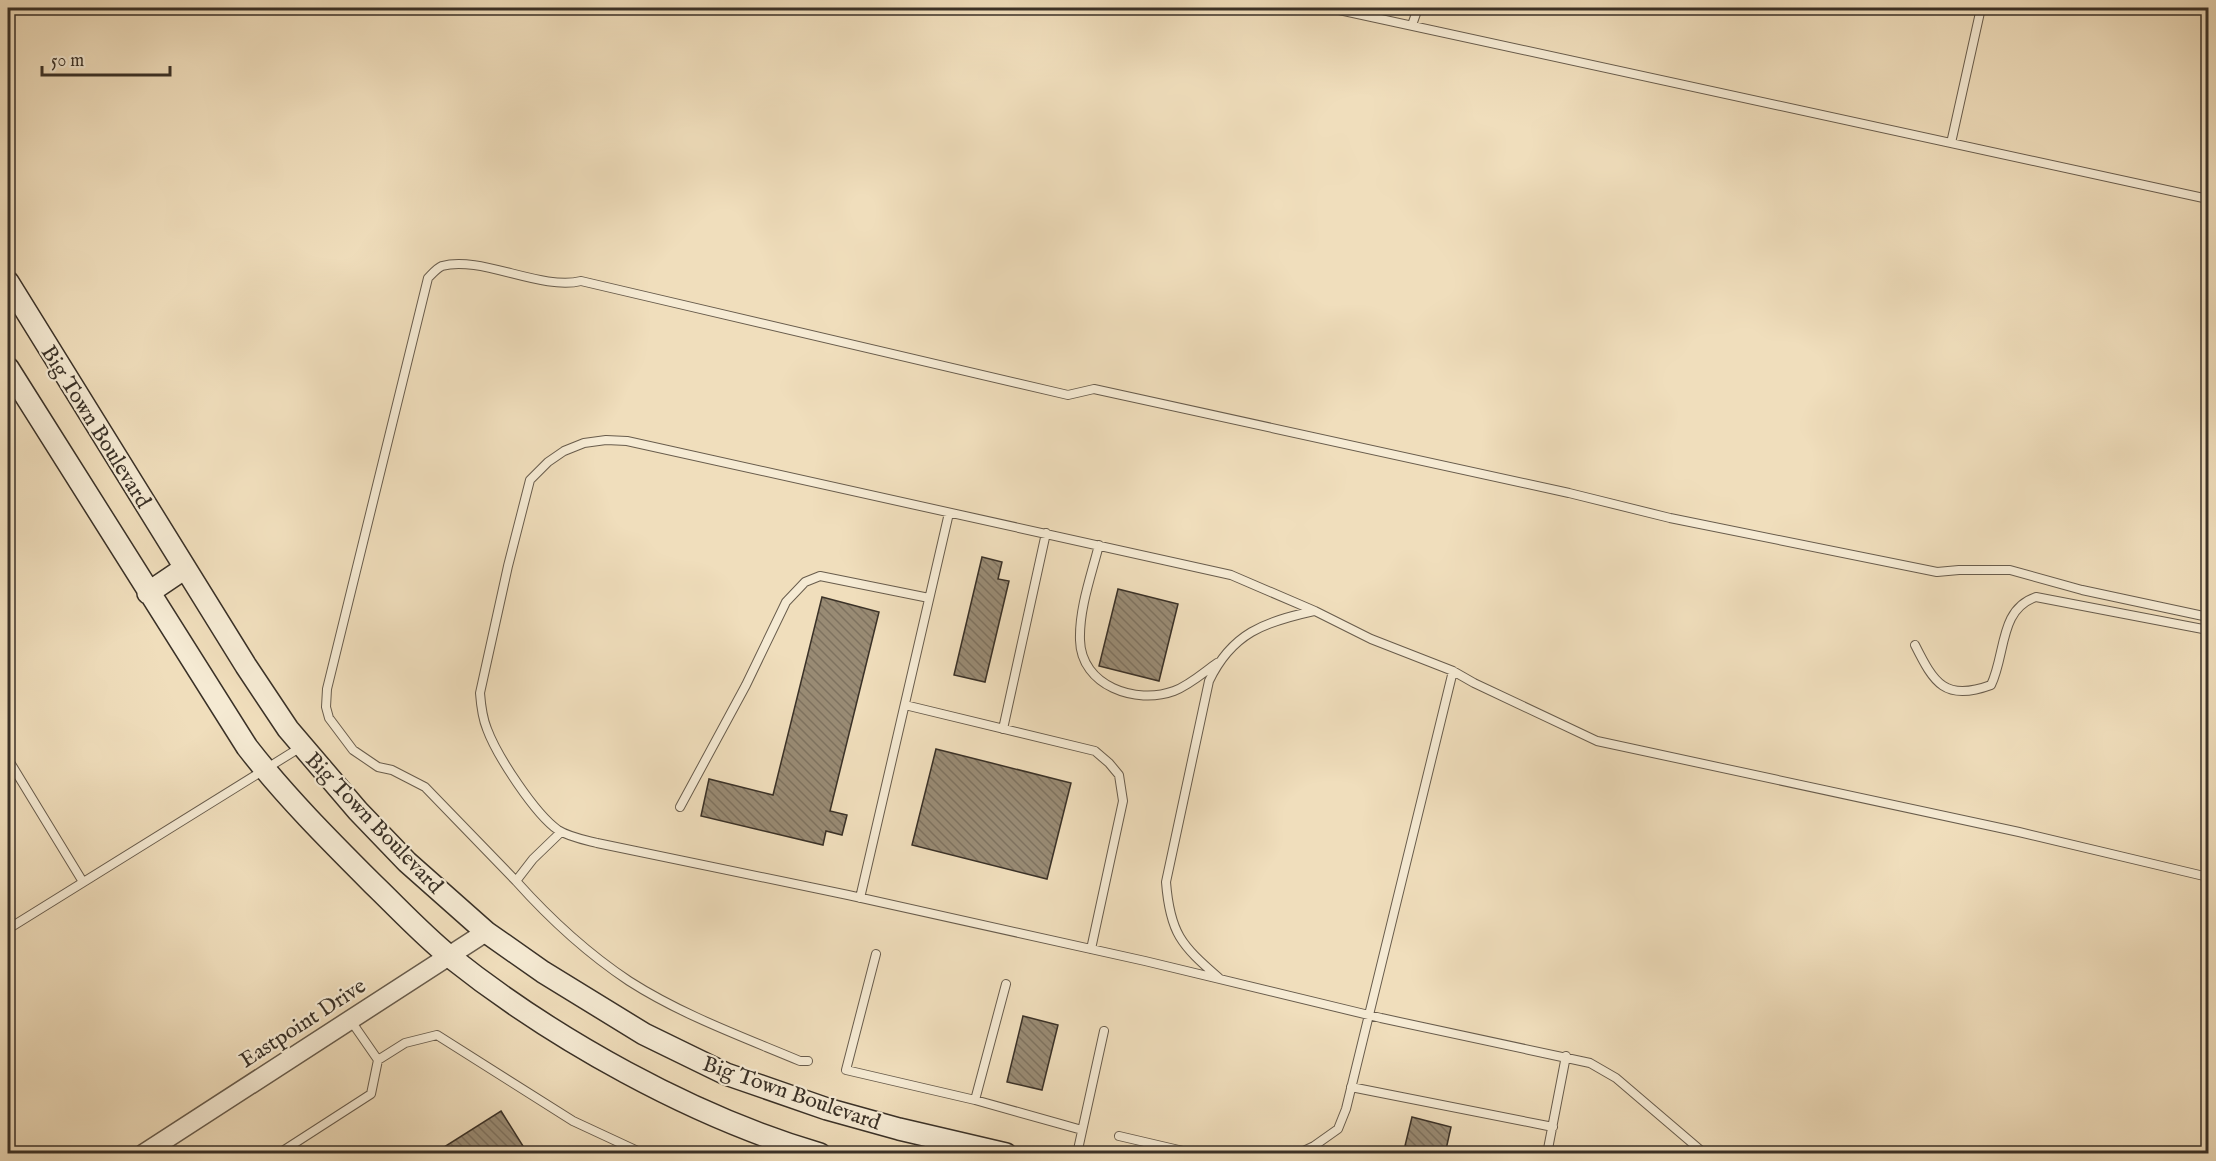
<svg xmlns="http://www.w3.org/2000/svg" width="2216" height="1161" font-family="'IM FELL English',serif">
	<defs>
		<pattern id="building-back-hatch" width="6" height="6" patternUnits="userSpaceOnUse" patternTransform="scale(1.5)"><rect width="6" height="6" fill="#998b74"/><path d="M-1 5l2 2M0 0l6 6M5-1l2 2" fill="none" stroke="#7e725f"/></pattern>
	</defs>
	<rect width="100%" height="100%" fill="#f0debc"/>
	<filter id="stains"><feTurbulence type="fractalNoise" baseFrequency=".00333" numOctaves="4"/><feColorMatrix values="0 0 0 0 .2 0 0 0 0 .09 0 0 0 0 .02 0 0 0 .5 -.17"/></filter>
	<radialGradient id="worn" r=".72"><stop offset=".6" stop-color="#630" stop-opacity="0"/><stop offset="1" stop-color="#630" stop-opacity=".3"/></radialGradient>
	<!-- building -->
	<path fill="url(#building-back-hatch)" stroke="#3a3127" stroke-width="1.5" d="M982 557 1002 562 998 579 1009 581 985 682 954 675Z
		M1118 589 1178 604 1159 681 1099 666Z
		M822 597 879 612 830 811 847 815 842 835 826 831 823 845 701 816 709 779 773 795Z
		M936 749 1071 783 1047 879 912 845Z
		M1023 1016 1058 1025 1042 1090 1007 1082Z
		M501 1111 528 1154H433Z
		M1412 1117 1451 1127 1445 1154H1403Z"/>
	<g fill="none" stroke-linecap="round" stroke-linejoin="round">
		<!-- service casing -->
		<g stroke="#685c4c" stroke-width="10">
			<path id="service" d="M1330 8 2208 199
				M1412 25 1418 8
				M1951 143 1981 8
				M1099 545C1091 576 1079 609 1080 640 1081 686 1136 705 1174 691 1190 685 1204 672 1217 663
				M1915 645C1934 683 1945 702 1991 685 2006 654 1999 609 2036 597L2208 630
				M905 705 1095 751 1109 763 1119 775 1123 801 1091 949
				M1003 729 1046 533
				M8 759 83 882
				M680 807 746 685 786 602 805 582 820 576 929 598
				M561 832 533 859 516 881 425 787 392 770 378 767 353 750 329 718 326 707 327 689 428 278C432 274 437 268 442 266 480 255 541 291 581 281L1068 395 1094 389 1569 493 1670 518 1937 572 1959 570H2010L2082 590 2208 617
				M516 881C550 919 587 953 629 981 682 1015 743 1037 800 1061H808
				M860 898 949 513
				M8 929 301 747
				M876 954 846 1070 975 1100 1082 1130
				M1219 978C1181 945 1170 933 1166 882L1209 681C1232 633 1264 622 1314 611
				M351 1021 378 1060
				M1351 1087 1553 1127
				M975 1100 1006 984
				M1119 1136 1196 1154
				M278 1154 371 1094 378 1060 405 1043 437 1035 573 1121 644 1154
				M1077 1154 1104 1031
				M1297 1154 1314 1146 1338 1129 1346 1109 1453 671
				M1547 1154 1566 1056
				M1705 1154 1616 1078 1590 1063 1381 1018 1145 961 848 895 597 843C585 840 569 837 558 830 535 814 497 756 487 729 482 717 481 706 480 693L508 566 530 480 548 462 564 451 584 443 606 440 627 441 1231 575 1315 611 1371 639 1453 671 1474 683 1597 741 2019 832 2208 877"/>
		</g>
		<!-- tertiary casing -->
		<g stroke="#685c4c" stroke-width="21">
			<path id="tertiary" d="M143 1154 486 932"/>
		</g>
		<!-- secondary casing -->
		<g stroke="#3a3127" stroke-width="24">
			<path id="secondary" d="M8 282 246 666 288 729 358 811 407 862 486 932 543 972 644 1034 726 1074 827 1109 899 1129 1006 1154
				M8 368 247 747C285 796 329 840 373 884 398 908 422 934 449 956 553 1039 693 1117 820 1154
				M148 593 185 568"/>
		</g>
		<!-- service -->
		<use href="#service" stroke="#f5ead3" stroke-width="8"/>
		<!-- tertiary -->
		<use href="#tertiary" stroke="#f5ead3" stroke-width="18"/>
		<!-- secondary -->
		<use href="#secondary" stroke="#f5ead3" stroke-width="21"/>
	</g>
	<g text-anchor="middle" stroke-width="4.5" stroke-linejoin="round" paint-order="stroke">
		<!-- street labels -->
		<g font-size="22" fill="#3a3127" stroke="#f5ead3">
			<text transform="translate(97 426) rotate(58)" y="8">Big Town Boulevard</text>
			<text transform="translate(375 822) rotate(46)" y="8">Big Town Boulevard</text>
			<text transform="translate(302 1022) rotate(-33)" y="8">Eastpoint Drive</text>
			<text transform="translate(792 1092) rotate(19)" y="8">Big Town Boulevard</text>
		</g>
	</g>
	<!-- margin -->
	<rect width="2216" height="1161" fill="none" stroke="#f0debc" stroke-width="30"/>
	<rect x="9" y="9" width="2198" height="1143" fill="none" stroke="#3a3127" stroke-width="3"/>
	<rect x="15" y="15" width="2186" height="1131" fill="none" stroke="#3a3127" stroke-width="1.5"/>
	<!-- scale -->
	<path d="M42 66v9h128v-9" fill="none" stroke="#3a3127" stroke-width="3"/>
	<text x="51" y="66" font-size="18" fill="#3a3127" stroke="#f5ead3" stroke-width="4.5" paint-order="stroke">50 m</text>
	<rect width="100%" height="100%" filter="url(#stains)"/>
	<rect width="100%" height="100%" fill="url(#worn)"/>
</svg>
